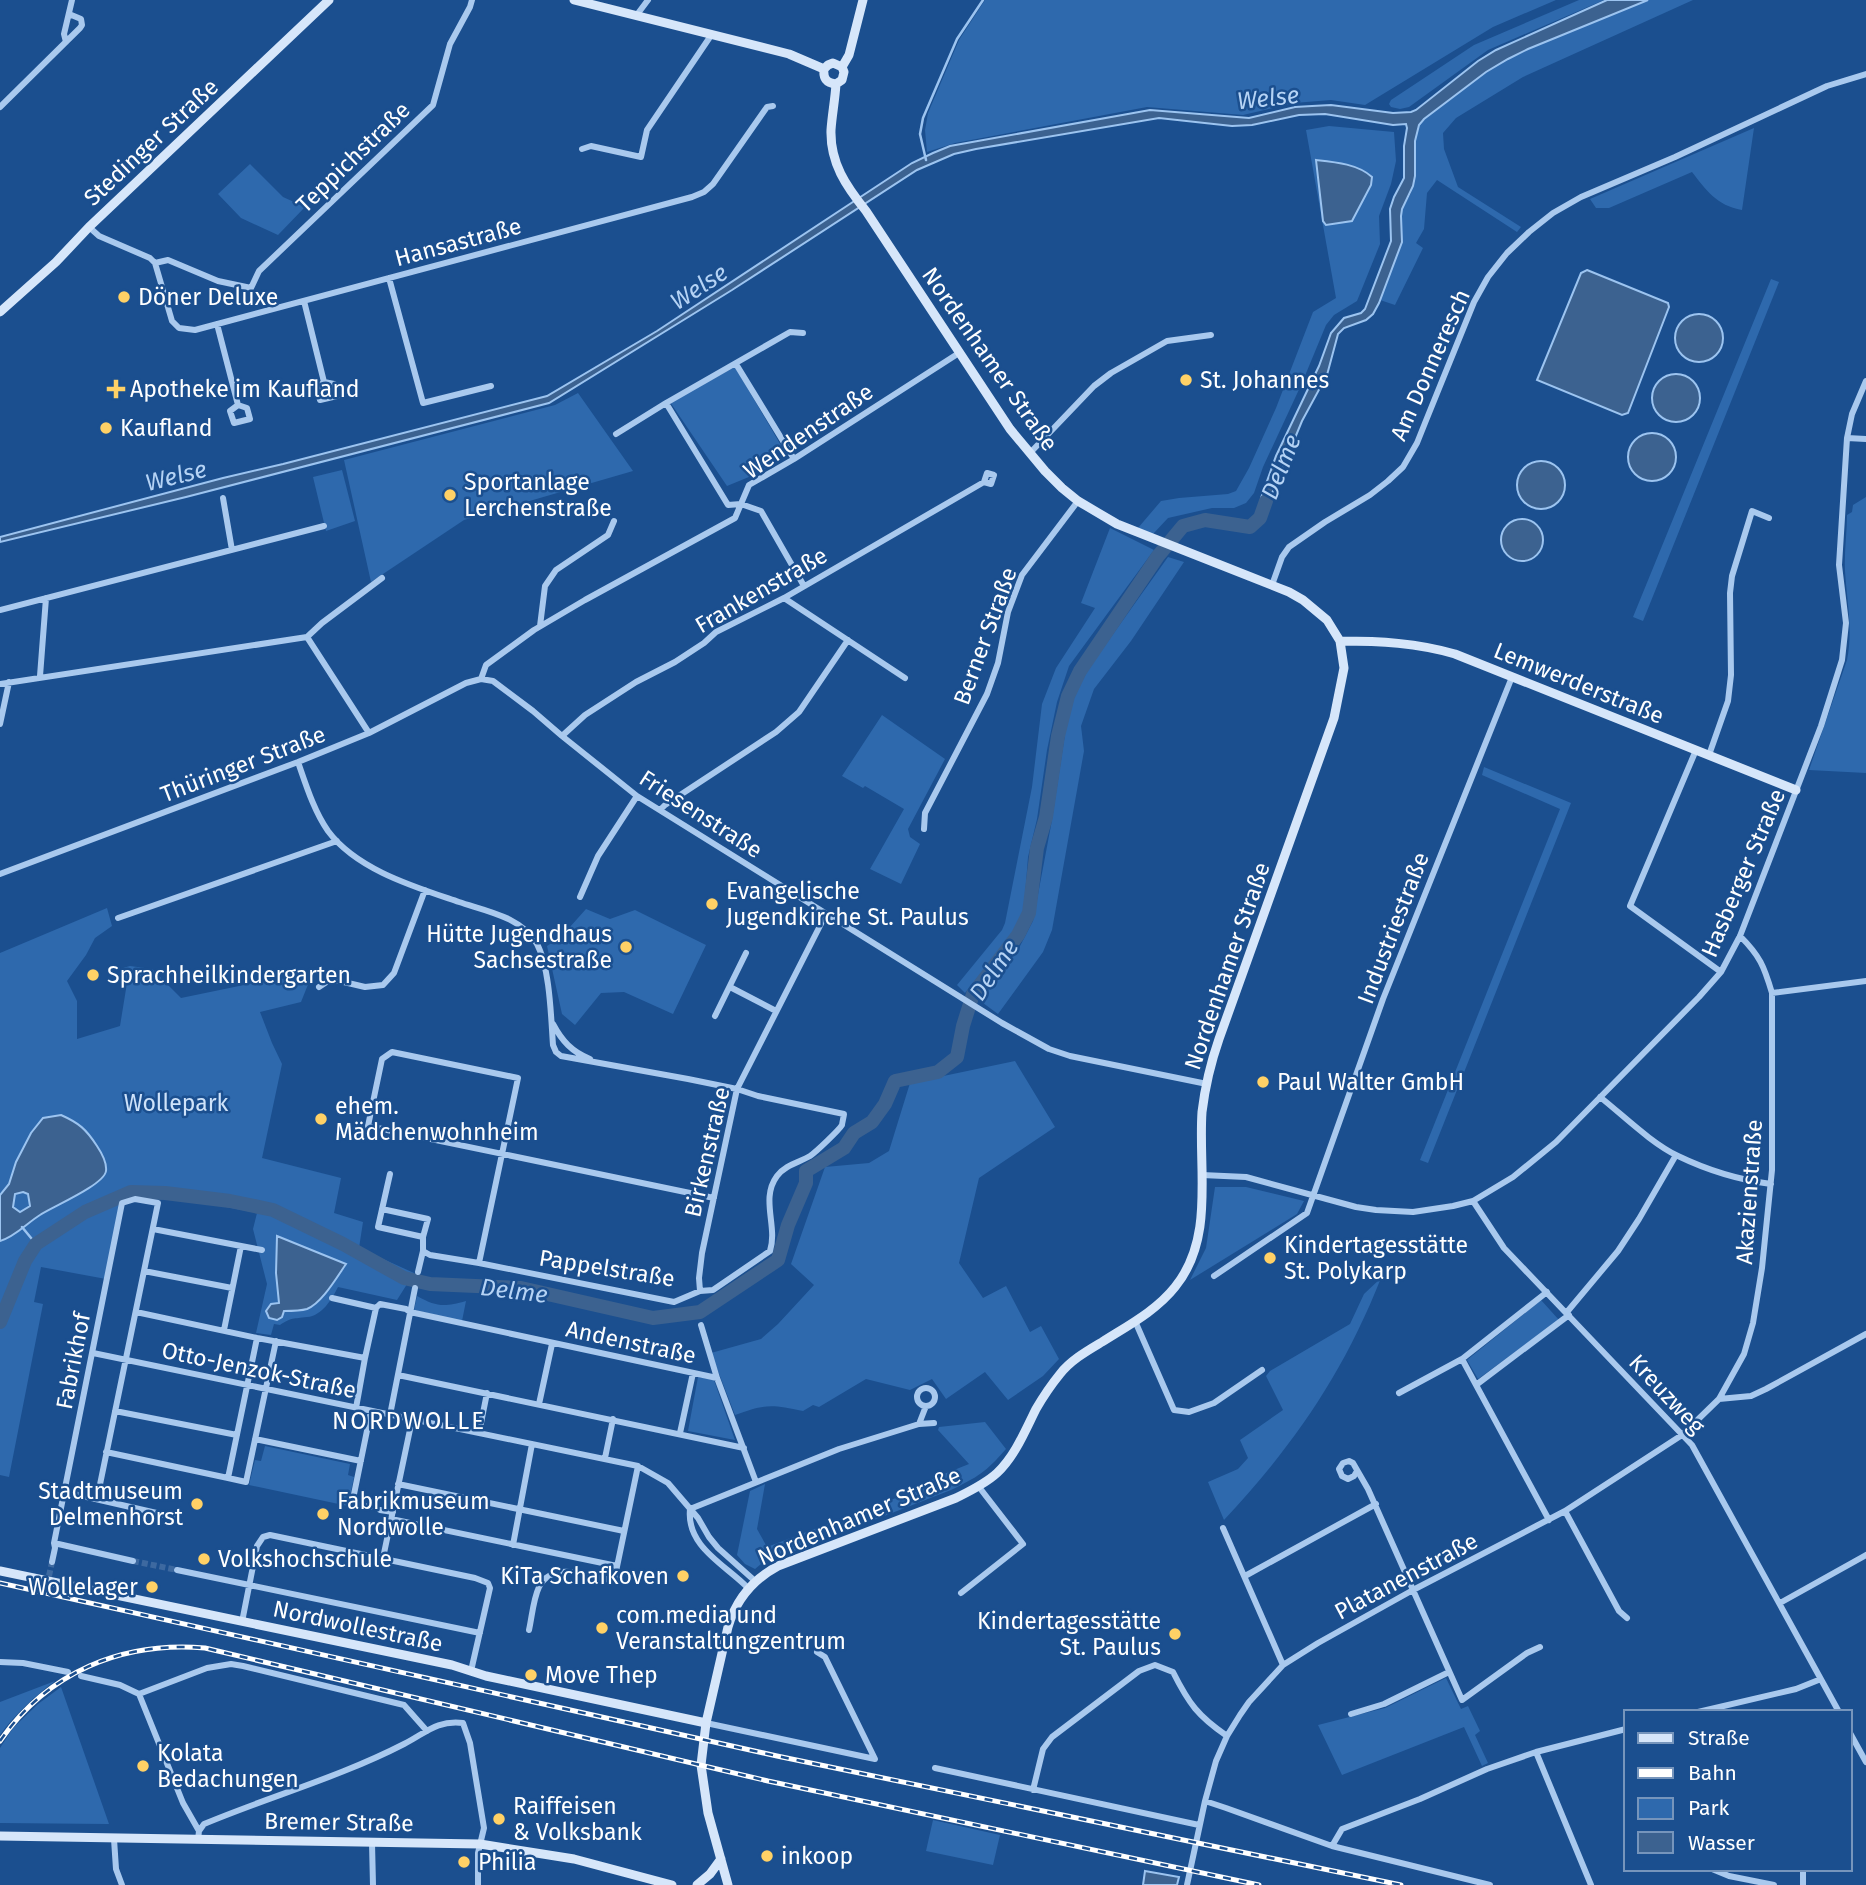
<svg xmlns="http://www.w3.org/2000/svg" width="1866" height="1885" font-family="'Fira Sans',sans-serif">
	<rect width="100%" height="100%" fill="#1b4f8f"/>
	<!-- green -->
	<path fill="#2e69ad" d="M985 0H1556L1493 27 1365 105 1331 100 1294 103 1243 115 1147 107 955 143 927 152 925 130 928 113 959 40Z
		M1579 0H1604L1488 50 1409 107 1400 109 1391 107 1389 104 1391 100 1474 45Z
		M1648 0H1693L1523 77 1456 118 1443 133 1444 149 1458 187 1521 227 1517 232 1437 180 1427 193 1424 229 1416 243 1423 248 1395 305 1380 300 1402 242 1401 216 1402 209 1411 193 1415 141 1419 125 1424 118 1486 72 1508 59 1528 49Z
		M1329 126 1394 132 1396 161 1391 184 1379 216 1380 244 1357 301 1334 315 1326 325 1302 383 1263 467 1254 493 1246 503 1234 508H1212L1168 518 1153 534 1138 528 1161 501 1179 498 1228 494 1236 491 1249 468 1276 408 1313 312 1336 298 1306 130Z
		M1754 128 1742 210C1716 205 1707 191 1692 172L1609 208H1596L1590 199Z
		M250 164 283 197 305 207 278 235 241 218 218 194Z
		M1771 279 1779 282 1643 621 1633 617Z
		M735 367 786 454 761 472 727 486 670 402Z
		M578 393 633 471 464 520 371 582 344 460 555 405Z
		M342 470 355 521 326 531 313 477Z
		M1866 497V773L1809 770 1847 660C1853 630 1847 602 1845 571 1844 553 1847 533 1847 515L1852 512 1853 505Z
		M1110 528 1154 550 1069 666 1057 702 1047 750 1037 819 1028 857 1024 909 1013 933 965 993 957 985 1002 930 1005 923 1032 787 1042 704 1056 668 1095 608 1081 603Z
		M1168 557 1184 562 1131 641 1094 689 1081 726 1084 751 1052 930 1043 952 998 1014 979 1000 1019 948 1033 921 1052 820 1070 701 1091 665Z
		M882 715 945 759 908 829 910 837 920 844 901 884 870 869 904 809 865 786 863 788 842 776Z
		M1484 767 1571 803 1428 1163 1420 1160 1560 809 1482 775Z
		M107 908 112 926 95 938 86 955 67 981 77 1001V1039L120 1026 126 989 123 968 130 966 152 969 181 998 277 978 309 982 301 1002 260 1012 272 1043 282 1064 262 1158 341 1178 334 1213 363 1222 359 1248 414 1273 397 1300 338 1287C332 1299 322 1316 307 1317 293 1319 292 1317 280 1325L274 1324 271 1335 256 1333 267 1284 253 1229 257 1213 210 1204 163 1197 135 1196 121 1202 106 1279 41 1267 34 1302 43 1304 9 1477 0 1475V953Z
		M586 909 610 919 635 910 706 945 673 1014 624 992 601 993 575 1025 562 1014 547 946 561 937Z
		M1015 1061 1055 1127 979 1178 959 1263 983 1298 1006 1286 1030 1332 1041 1326 1059 1359 1043 1376 1008 1400 985 1372 946 1399 932 1379 910 1390 866 1379 819 1407 813 1405 803 1411C771 1404 765 1404 735 1415L711 1353 761 1339 778 1324 814 1285 791 1264 825 1167 869 1163 889 1151 910 1083Z
		M1215 1187H1246L1304 1201 1297 1214 1190 1280 1206 1248Z
		M1381 1278C1343 1374 1294 1445 1224 1520L1208 1482 1238 1469 1248 1458 1240 1440 1283 1410 1266 1376 1270 1371 1350 1324 1364 1294Z
		M417 1296C437 1307 444 1307 466 1301L462 1321 414 1310Z
		M1541 1300 1559 1320 1478 1379 1467 1360Z
		M698 1377 714 1380 735 1440 688 1431Z
		M985 1422 1006 1449C986 1472 978 1477 951 1490L761 1564 755 1569 745 1564 737 1555 750 1491 765 1484 757 1529 767 1547 901 1496 939 1476 969 1464 938 1430 939 1427Z
		M265 1446 350 1464 348 1475 354 1477 348 1506 249 1485 255 1460 261 1461Z
		M1446 1678 1461 1709 1468 1706 1480 1731 1475 1735 1488 1763 1482 1766 1464 1727 1342 1775 1318 1725 1385 1708Z
		M55 1681C34 1697 15 1714 0 1735V1702Z
		M61 1687 109 1824 0 1823V1748L13 1728 38 1704Z
		M933 1820 1000 1835 993 1865 926 1851Z"/>
	<!-- water -->
	<path fill="#3c6290" stroke="#9cc4f0" stroke-width="2" fill-rule="evenodd" d="M1607 0H1648L1528 49 1508 59 1486 72 1424 119 1419 125 1415 141V176L1413 186 1402 209 1401 216 1402 242 1379 303 1373 314 1366 320 1344 328 1338 334 1327 375 1302 421 1268 503 1260 518 1261 498 1276 456 1319 366 1331 333 1344 318 1361 313 1365 309 1391 241 1390 209 1394 197 1404 178V146L1407 128 1406 124 1393 125 1325 114 1299 115 1252 125 1232 126 1159 118 976 149 954 154 917 170 732 290 549 403 186 497 0 542V537L223 478 283 464 547 396 657 331 912 163 933 153 950 146 1150 110 1249 118 1295 107 1312 106 1331 105 1393 113 1411 112 1416 110 1478 61 1496 50Z
		M1316 160C1335 162 1358 164 1372 177L1371 185 1352 221 1326 225 1323 221Z
		M1587 270 1668 303 1669 307 1628 413 1622 415 1537 380 1581 273Z
		M1675 338a24 24 0 1 1 48 0a24 24 0 1 1-48 0Z
		M1652 398a24 24 0 1 1 48 0a24 24 0 1 1-48 0Z
		M1628 457a24 24 0 1 1 48 0a24 24 0 1 1-48 0Z
		M1517 485a24 24 0 1 1 48 0a24 24 0 1 1-48 0Z
		M1501 540a21 21 0 1 1 42 0a21 21 0 1 1-42 0Z
		M61 1115C79 1123 86 1129 97 1146 101 1152 107 1163 106 1171 104 1185 54 1206 40 1215 27 1223 15 1237 0 1241V1195L9 1184 16 1162 31 1133 43 1118ZM23 1192 28 1194 30 1206 20 1212 13 1207 15 1194Z
		M277 1236 346 1264C337 1277 322 1303 307 1309 300 1311 292 1311 284 1311L282 1317 277 1320 269 1318 266 1311 271 1304 279 1303 276 1273Z
		M1145 1871 1179 1877 1177 1885H1143Z"/>
	<g fill="none" stroke-linecap="round" stroke-linejoin="round">
		<!-- stream -->
		<path stroke="#9cc4f0" stroke-width="2.5" d="M926 160 920 134 923 118 957 39 983 0
			M22 1227 36 1244"/>
		<!-- river -->
		<path stroke="#3c6290" stroke-width="14" d="M0 1322 25 1261 36 1244 85 1212 131 1192 165 1193 230 1201 273 1210 343 1244 404 1278 430 1284 521 1288 653 1318 700 1312 778 1260 788 1225 806 1183V1171L844 1148 854 1133 872 1122 885 1104 895 1081 938 1072 957 1057 963 1026 973 994 1018 935 1029 913 1037 848 1046 817 1058 736 1068 696 1080 671 1158 556 1183 526 1205 520 1250 527 1260 518 1266 501"/>
		<!-- street-tunnel -->
		<path stroke="#3d69a0" stroke-width="6" stroke-dasharray="6 3" stroke-linecap="butt" d="M133 1561 177 1570
			M49 1576 52 1562"/>
		<!-- street -->
		<path stroke="#a9c9ee" stroke-width="6" d="M636 16 648 0
			M66 42 64 34 72 0
			M0 107 80 28 82 25 81 19 69 14
			M582 149 591 146 641 157 647 130 712 34
			M89 227 99 236 150 258 155 263 172 321 179 328 195 330 692 197 704 192 713 184 767 107 773 106
			M155 263 168 260 218 281 251 288 259 271 433 105 450 44 470 7 472 0
			M389 278 423 403 491 386
			M304 301 324 382 317 388 320 400 337 396 334 384 324 382
			M217 324 238 405 230 411 234 423 250 419 247 408 238 405
			M736 364 794 459
			M666 403 728 505 741 504 761 511 804 586
			M616 434 666 403 790 332 803 333
			M1847 438 1866 439
			M1030 453 1094 386 1111 373 1167 341 1211 335
			M223 498 232 550
			M1272 585 1282 557 1289 547 1325 522 1370 495 1388 481 1403 467 1417 443 1425 423 1474 302 1488 277 1507 253 1529 232 1553 213 1581 197 1675 157 1827 86 1866 74
			M784 598 905 678
			M0 610 324 526
			M540 626 545 586 556 570 608 535 614 521
			M307 637 369 733
			M40 676 46 598
			M481 679 486 665 534 630 585 600 735 518 749 485 794 459 959 353
			M0 684 307 637 322 623 382 578
			M0 724 9 682
			M562 736 585 715 636 682 675 662 704 643 716 632 784 598 984 482 991 484 994 475 987 473 984 482
			M1696 750 1630 906 1721 972
			M1709 755 1728 701 1731 675 1730 593 1732 576 1752 511 1769 518
			M298 762C306 785 314 811 328 831 357 870 415 887 459 902 486 911 522 917 537 944 550 968 551 1018 553 1045L556 1052 561 1056 688 1079 737 1089 758 1096 844 1114C844 1115 842 1124 842 1125 839 1130 816 1152 810 1156 800 1162 785 1165 777 1176 760 1199 778 1226 770 1251L713 1290 700 1291 674 1302 479 1263 430 1255 423 1251
			M660 810 665 805 776 732 799 712 848 640
			M924 829 925 813 987 694 998 663 1008 612 1022 575 1078 501
			M0 874 298 762 369 733 466 683 481 679 493 681 533 711 562 736 637 796 1002 1023 1049 1049 1070 1056 1207 1084
			M580 897 598 856 637 796
			M118 918 337 841
			M319 987 331 979 365 987 383 985 394 973 425 890
			M730 987 776 1011
			M1772 993 1866 981
			M715 1016 746 953
			M553 1024C562 1041 572 1052 590 1059
			M1600 1097C1624 1116 1651 1143 1678 1156 1707 1170 1740 1180 1771 1184
			M390 1174 378 1227 423 1237V1251L418 1272
			M1202 1175 1246 1177 1356 1207 1376 1210 1413 1212 1453 1206 1473 1201 1513 1177 1556 1142 1699 997 1721 972 1740 936 1821 726 1842 660 1846 623 1839 565 1847 438 1852 414 1866 381
			M1473 1201 1504 1248 1692 1445 1839 1712
			M382 1209 428 1219 423 1237
			M153 1229 262 1250
			M479 1263 518 1078 392 1052 382 1059 368 1126 714 1198
			M144 1271 232 1288
			M1214 1276 1307 1213 1383 999 1512 677
			M700 1291 699 1278 702 1253 737 1089 826 914
			M376 1308 380 1304 406 1309 410 1312 717 1378
			M136 1312 257 1338 365 1358 376 1308 332 1298
			M1567 1312 1618 1251 1639 1219 1676 1155
			M1135 1321 1174 1410 1189 1412 1214 1403 1262 1370
			M701 1325 717 1378 756 1482
			M224 1330 241 1246
			M257 1338 228 1478 246 1482 276 1341
			M93 1353 638 1466 668 1483 698 1518 709 1537 718 1548 755 1581
			M1462 1359 1549 1520
			M398 1375 744 1448
			M1476 1385 1569 1315
			M917 1397a9 9 0 1 1 18 0a9 9 0 1 1-18 0Z
			M1399 1393 1462 1359 1547 1292
			M1719 1399 1751 1396 1766 1389 1866 1334
			M539 1404 552 1344
			M356 1408 365 1358
			M115 1411 237 1435
			M390 1415 415 1288
			M919 1424 926 1406
			M479 1433 487 1393
			M680 1433 693 1373
			M255 1439 361 1461
			M106 1452 228 1478
			M605 1458 613 1419
			M1357 1471 1354 1476 1348 1479 1342 1476 1339 1469 1343 1463 1349 1461 1353 1463 1368 1489 1462 1700 1527 1653 1540 1647
			M398 1484 624 1531
			M65 1492 174 1517
			M370 1507 352 1504 371 1411
			M690 1509 839 1449 919 1424 934 1423
			M690 1509C686 1547 726 1565 748 1588
			M380 1510 393 1512
			M1565 1511 1619 1611 1627 1618
			M391 1519 617 1566
			M1223 1528 1283 1665
			M54 1543 133 1561
			M513 1545 532 1444
			M383 1558 412 1420
			M52 1562 55 1548 54 1543 122 1203 135 1199 158 1203 97 1499
			M177 1570 480 1633
			M1245 1576 1376 1504
			M961 1593 1023 1544 979 1487
			M1780 1603 1866 1555
			M242 1622 257 1546 263 1537 270 1535 475 1578 488 1583 490 1588 471 1671
			M529 1630C532 1617 533 1600 539 1587 552 1560 591 1576 614 1581L638 1466
			M0 1662 23 1663 68 1672
			M81 1676 120 1685 139 1694 183 1803 199 1831
			M139 1694 207 1668 231 1664 243 1666 404 1705 427 1731
			M1698 1712 1796 1689 1821 1679
			M1351 1714 1384 1704 1449 1672
			M706 1723 875 1759 825 1657 817 1652
			M1850 1733 1866 1762
			M1536 1752 1591 1885
			M935 1768 1199 1825
			M1033 1790 1043 1749 1052 1737 1139 1671 1155 1665 1173 1672C1189 1704 1198 1716 1227 1736
			M1205 1801 1226 1808 1332 1846 1490 1885
			M114 1839 116 1869 122 1885
			M198 1840 199 1831 204 1824C271 1796 340 1777 404 1744 426 1733 436 1720 463 1723L470 1743 484 1828 478 1853V1885
			M372 1843 373 1885
			M1332 1846 1342 1829 1420 1799 1487 1769 1536 1752 1626 1729
			M1712 1869 1729 1876 1774 1885
			M1187 1885 1205 1801 1216 1761 1227 1736 1240 1715 1249 1702 1283 1665 1318 1643 1413 1590 1565 1511 1682 1435 1719 1399 1744 1354 1753 1323 1762 1268 1772 1170V993C1764 966 1760 956 1740 936
			M1803 1885V1869"/>
		<!-- secondary -->
		<path stroke="#d6e6fa" stroke-width="9" d="M574 0 789 54 824 69
			M842 67 849 55 863 0
			M824 69C823 78 826 83 836 84
			M0 312 56 262 89 227 329 0
			M1340 641C1380 641 1417 643 1455 654L1796 790
			M0 1571 452 1665 486 1676 706 1723
			M0 1836 480 1844 574 1859 672 1885
			M697 1885 710 1874 721 1859
			M728 1885 708 1813 701 1765 706 1723 728 1627C736 1600 752 1580 778 1566L956 1498C970 1491 985 1484 997 1473 1015 1456 1025 1431 1036 1409 1043 1397 1051 1385 1060 1374 1071 1360 1087 1351 1102 1342 1127 1326 1156 1311 1175 1287 1215 1238 1198 1170 1202 1112 1205 1087 1211 1062 1219 1039L1334 718 1344 668 1340 641 1327 620 1303 600 1289 592 1117 524 1078 501 1062 488 1045 471 1010 429 866 211C846 186 830 163 831 130 832 115 835 100 836 84L842 80 844 72 842 67 833 63 828 65 824 69"/>
		<!-- rail casing -->
		<g stroke="#fff" stroke-width="5">
			<path id="rail" d="M0 1583 777 1756 1401 1885
				M0 1741C48 1672 122 1641 205 1648L768 1781 1259 1885"/>
		</g>
		<!-- rail -->
		<use href="#rail" stroke="#1b4f8f" stroke-width="2.5" stroke-dasharray="8" stroke-linecap="butt"/>
	</g>
	<!-- markers -->
	<g fill="#ffd166" stroke="#1b4f8f" stroke-width="2.5">
		<circle cx="124" cy="297" r="7"/>
		<circle cx="1186" cy="380" r="7"/>
		<path d="M112.5 378.5h7v7h7v7h-7v7h-7v-7h-7v-7h7z"/>
		<circle cx="106" cy="428" r="7"/>
		<circle cx="450" cy="495" r="7"/>
		<circle cx="712" cy="904" r="7"/>
		<circle cx="626" cy="947" r="7"/>
		<circle cx="93" cy="975" r="7"/>
		<circle cx="1263" cy="1082" r="7"/>
		<circle cx="321" cy="1119" r="7"/>
		<circle cx="1270" cy="1258" r="7"/>
		<circle cx="197" cy="1504" r="7"/>
		<circle cx="323" cy="1514" r="7"/>
		<circle cx="204" cy="1559" r="7"/>
		<circle cx="683" cy="1576" r="7"/>
		<circle cx="152" cy="1587" r="7"/>
		<circle cx="602" cy="1628" r="7"/>
		<circle cx="1175" cy="1634" r="7"/>
		<circle cx="531" cy="1675" r="7"/>
		<circle cx="143" cy="1766" r="7"/>
		<circle cx="499" cy="1819" r="7"/>
		<circle cx="767" cy="1856" r="7"/>
		<circle cx="464" cy="1862" r="7"/>
	</g>
	<g text-anchor="middle" stroke-width="5" stroke-linejoin="round" paint-order="stroke">
		<!-- street labels -->
		<g font-size="23" fill="#fff" stroke="#1b4f8f">
			<text transform="translate(151 142) rotate(-43)" y="8">Stedinger Straße</text>
			<text transform="translate(353 157) rotate(-44)" y="8">Teppichstraße</text>
			<text transform="translate(458 242) rotate(-15)" y="8">Hansastraße</text>
			<text transform="translate(990 359) rotate(55)" y="8">Nordenhamer Straße</text>
			<text transform="translate(1430 365) rotate(-66)" y="8">Am Donneresch</text>
			<text transform="translate(808 431) rotate(-34)" y="8">Wendenstraße</text>
			<text transform="translate(761 590) rotate(-30)" y="8">Frankenstraße</text>
			<text transform="translate(985 636) rotate(-70)" y="8">Berner Straße</text>
			<text transform="translate(1579 683) rotate(22)" y="8">Lemwerderstraße</text>
			<text transform="translate(243 764) rotate(-21)" y="8">Thüringer Straße</text>
			<text transform="translate(701 814) rotate(33)" y="8">Friesenstraße</text>
			<text transform="translate(1743 873) rotate(-67)" y="8">Hasberger Straße</text>
			<text transform="translate(1393 928) rotate(-69)" y="8">Industriestraße</text>
			<text transform="translate(1227 966) rotate(-71)" y="8">Nordenhamer Straße</text>
			<text transform="translate(707 1152) rotate(-77)" y="8">Birkenstraße</text>
			<text transform="translate(1749 1192) rotate(-86)" y="8">Akazienstraße</text>
			<text transform="translate(607 1268) rotate(9)" y="8">Pappelstraße</text>
			<text transform="translate(631 1342) rotate(12)" y="8">Andenstraße</text>
			<text transform="translate(73 1361) rotate(-79)" y="8">Fabrikhof</text>
			<text transform="translate(259 1370) rotate(12)" y="8">Otto-Jenzok-Straße</text>
			<text transform="translate(1667 1394) rotate(47)" y="8">Kreuzweg</text>
			<text transform="translate(859 1516) rotate(-23)" y="8">Nordenhamer Straße</text>
			<text transform="translate(1406 1576) rotate(-28)" y="8">Platanenstraße</text>
			<text transform="translate(358 1626) rotate(12)" y="8">Nordwollestraße</text>
			<text transform="translate(339 1822) rotate(1)" y="8">Bremer Straße</text>
		</g>
		<!-- poi labels -->
		<g font-size="23" fill="#fff" stroke="#1b4f8f" text-anchor="start">
			<text x="138" y="305">Döner Deluxe</text>
			<text x="1200" y="388">St. Johannes</text>
			<text x="130" y="397">Apotheke im Kaufland</text>
			<text x="120" y="436">Kaufland</text>
			<text x="464" y="490">Sportanlage<tspan x="464" dy="26">Lerchenstraße</tspan></text>
			<text x="726" y="899">Evangelische<tspan x="726" dy="26">Jugendkirche St. Paulus</tspan></text>
			<text x="612" y="942" text-anchor="end">Hütte Jugendhaus<tspan x="612" dy="26">Sachsestraße</tspan></text>
			<text x="107" y="983">Sprachheilkindergarten</text>
			<text x="1277" y="1090">Paul Walter GmbH</text>
			<text x="335" y="1114">ehem.<tspan x="335" dy="26">Mädchenwohnheim</tspan></text>
			<text x="1284" y="1253">Kindertagesstätte<tspan x="1284" dy="26">St. Polykarp</tspan></text>
			<text x="183" y="1499" text-anchor="end">Stadtmuseum<tspan x="183" dy="26">Delmenhorst</tspan></text>
			<text x="337" y="1509">Fabrikmuseum<tspan x="337" dy="26">Nordwolle</tspan></text>
			<text x="218" y="1567">Volkshochschule</text>
			<text x="669" y="1584" text-anchor="end">KiTa Schafkoven</text>
			<text x="138" y="1595" text-anchor="end">Wollelager</text>
			<text x="616" y="1623">com.media und<tspan x="616" dy="26">Veranstaltungzentrum</tspan></text>
			<text x="1161" y="1629" text-anchor="end">Kindertagesstätte<tspan x="1161" dy="26">St. Paulus</tspan></text>
			<text x="545" y="1683">Move Thep</text>
			<text x="157" y="1761">Kolata<tspan x="157" dy="26">Bedachungen</tspan></text>
			<text x="513" y="1814">Raiffeisen<tspan x="513" dy="26">&amp; Volksbank</tspan></text>
			<text x="781" y="1864">inkoop</text>
			<text x="478" y="1870">Philia</text>
		</g>
		<!-- park labels -->
		<g font-size="23" fill="#cfe3fa" stroke="#1b4f8f">
			<text x="176" y="1111">Wollepark</text>
		</g>
		<!-- water labels -->
		<g font-size="24" font-style="italic" fill="#b5d3f5" stroke="#1b4f8f">
			<text transform="translate(1268 98) rotate(-6)" y="8">Welse</text>
			<text transform="translate(699 287) rotate(-33)" y="8">Welse</text>
			<text transform="translate(1281 467) rotate(-68)" y="8">Delme</text>
			<text transform="translate(176 476) rotate(-14)" y="8">Welse</text>
			<text transform="translate(994 970) rotate(-56)" y="8">Delme</text>
			<text transform="translate(514 1291) rotate(7)" y="8">Delme</text>
		</g>
		<!-- neighbourhood labels -->
		<g font-size="24" letter-spacing="2" fill="#fff" stroke="#1b4f8f">
			<text x="409" y="1429">NORDWOLLE</text>
		</g>
	</g>
	<!-- legend -->
	<rect x="1624" y="1710" width="228" height="161" fill="#1b4f8f" stroke="#7695bc" stroke-width="2"/>
	<rect x="1638" y="1733" width="35" height="10" fill="#d6e6fa" stroke="#7695bc" stroke-width="2"/>
	<text x="1688" y="1745" font-size="21" fill="#ffffff">Straße</text>
	<rect x="1638" y="1768" width="35" height="10" fill="#ffffff" stroke="#7695bc" stroke-width="2"/>
	<text x="1688" y="1780" font-size="21" fill="#ffffff">Bahn</text>
	<rect x="1638" y="1798" width="35" height="21" fill="#2e69ad" stroke="#7695bc" stroke-width="2"/>
	<text x="1688" y="1815" font-size="21" fill="#ffffff">Park</text>
	<rect x="1638" y="1832" width="35" height="21" fill="#3c6290" stroke="#7695bc" stroke-width="2"/>
	<text x="1688" y="1850" font-size="21" fill="#ffffff">Wasser</text>
</svg>
